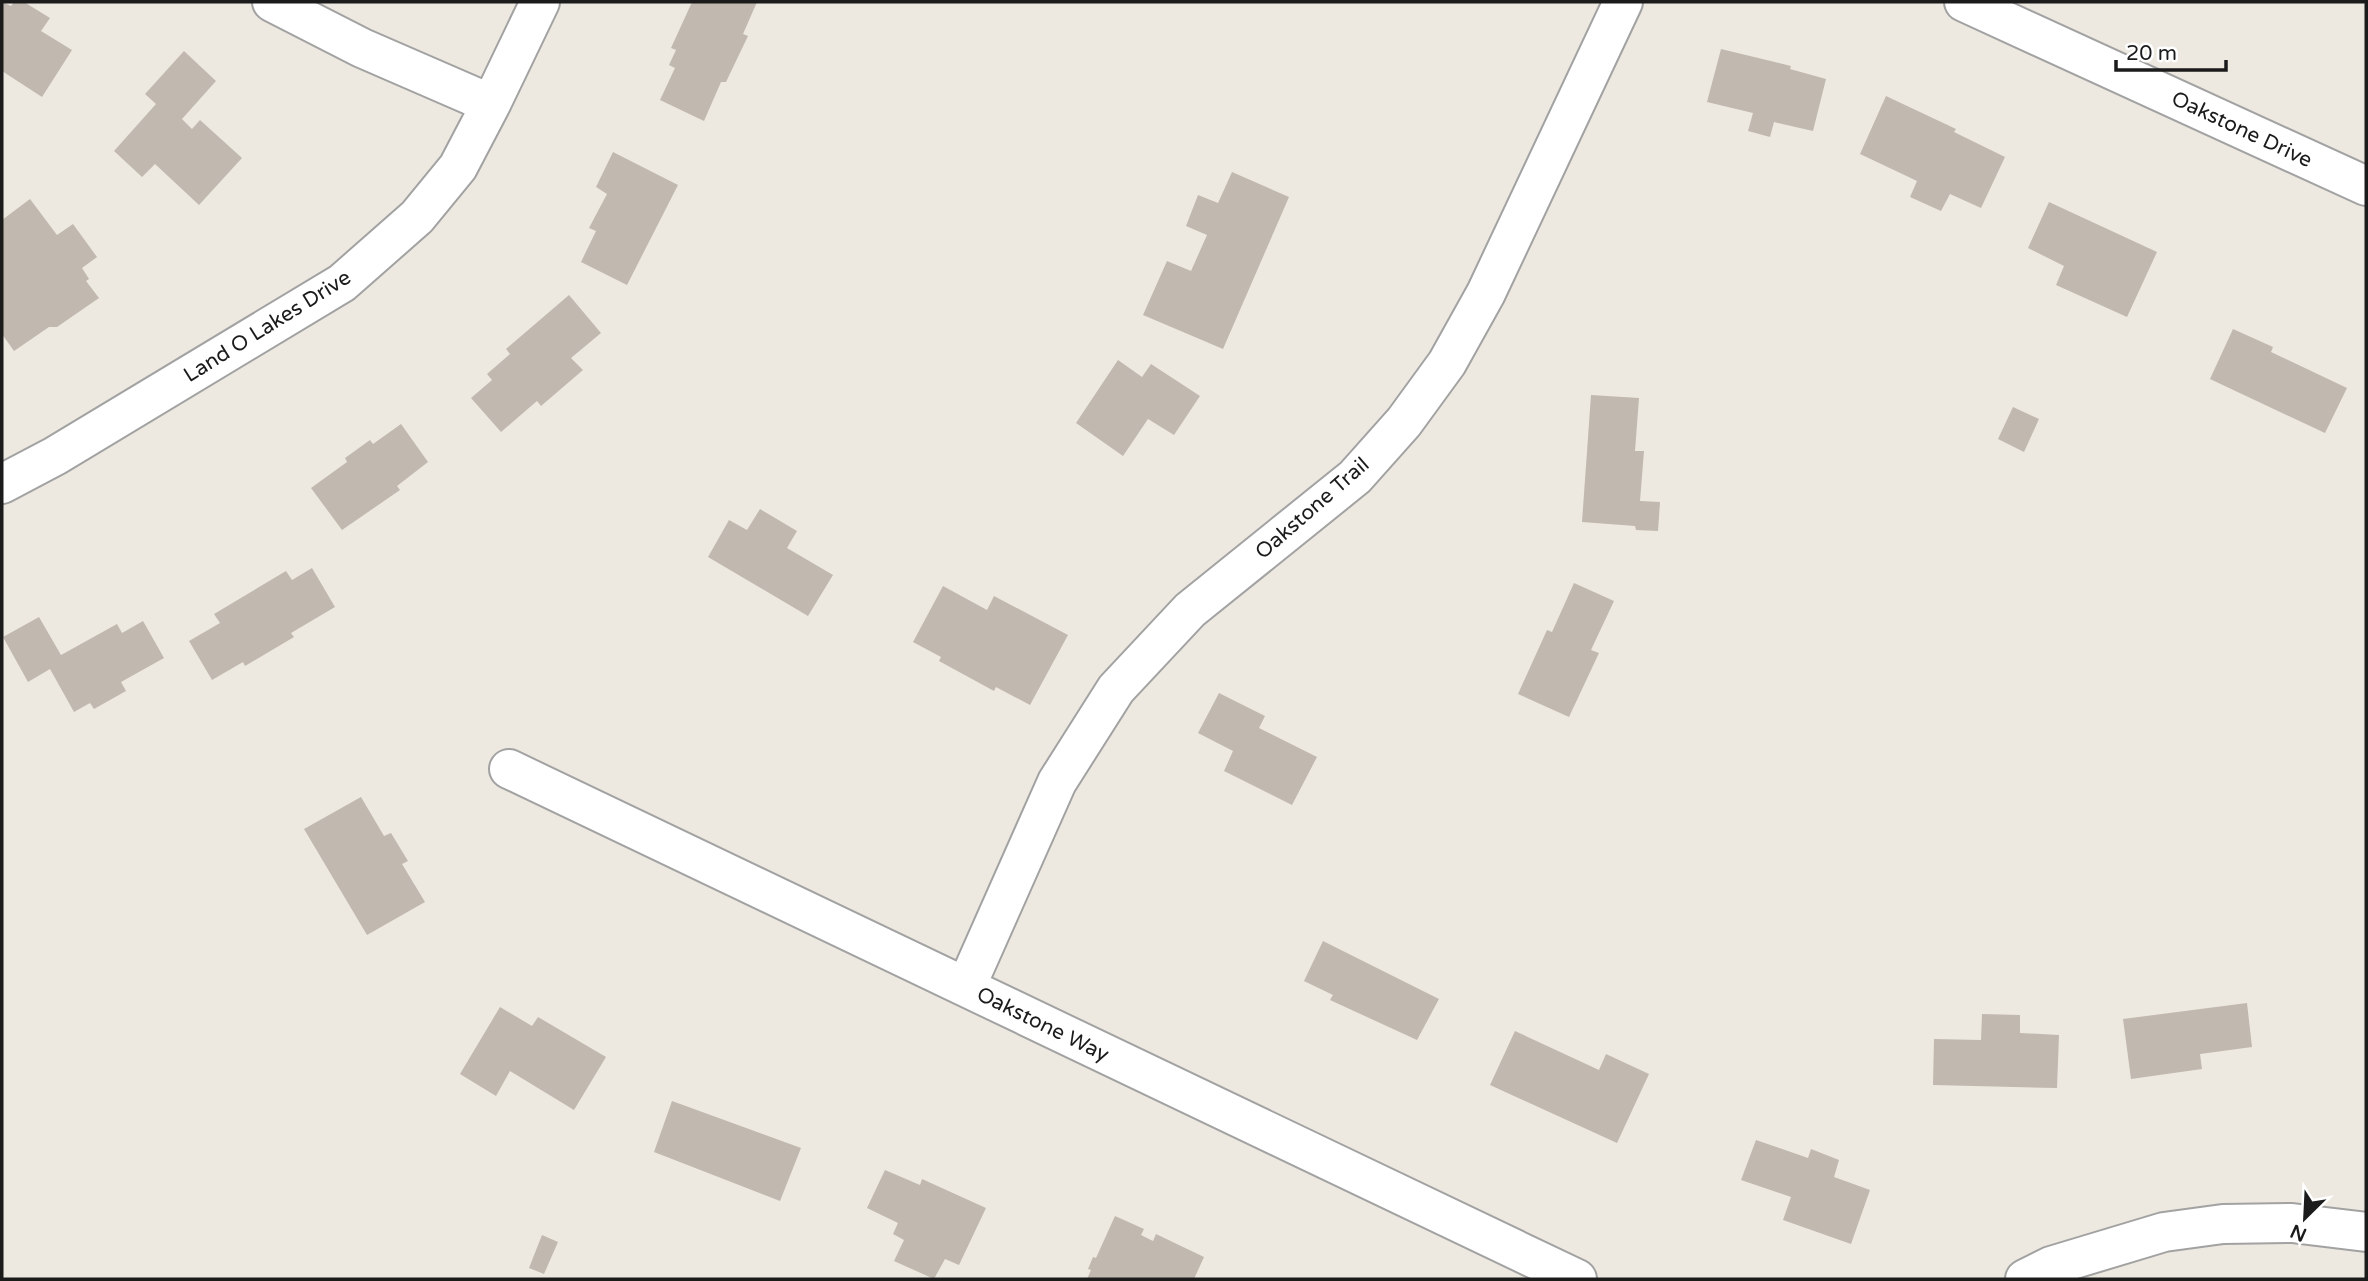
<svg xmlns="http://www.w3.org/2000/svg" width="2368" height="1281" font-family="'Varela Round',sans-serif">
	<rect width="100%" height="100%" fill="#ede9e0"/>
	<!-- building -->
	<path fill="#c1b8b0" d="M2 2 11 6 14 2H24L50 18 41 31 72 50 42 97 2 71Z
		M692 2H757L743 34 748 36 726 82H721L704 121 660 100 675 68 669 65 676 50 671 48Z
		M1721 49 1791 66 1790 69 1826 79 1813 131 1774 122 1770 137 1748 131 1753 113 1707 102Z
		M184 51 216 81 182 119 192 129 200 120 242 158 199 205 155 164 142 177 114 151 156 104 145 94Z
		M1886 96 1956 129 1954 132 2005 157 1981 208 1950 194 1941 211 1910 197 1917 181 1860 154Z
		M613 152 678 185 627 285 581 262 596 231 589 228 607 194 596 187Z
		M1232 172 1289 197 1223 349 1143 315 1167 261 1191 271 1207 235 1186 226 1198 195 1218 203Z
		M30 199 57 235 73 224 97 257 82 268 89 279 86 281 99 298 57 327H49L14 351 2 334V220Z
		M2049 202 2157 252 2127 317 2056 285 2064 266 2028 248Z
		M569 295 601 333 571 358 583 370 541 406 537 401 501 432 471 398 492 380 487 374 510 354 506 349Z
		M2233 329 2273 347 2271 352 2347 388 2325 433 2210 379Z
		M1118 360 1142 377 1151 364 1200 396 1174 435 1148 419 1123 456 1076 423Z
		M1591 395 1639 398 1635 451H1644L1640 501 1660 502 1658 531 1636 530 1635 526 1582 522Z
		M2013 407 2039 419 2024 452 1998 439Z
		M401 424 428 462 397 486 400 490 342 530 311 488 347 462 345 458 370 440 373 444Z
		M760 509 797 531 787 548 833 575 808 616 708 557 729 520 747 530Z
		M312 568 335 607 291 633 294 637 245 666 243 662 212 680 189 641 220 623 214 614 286 571 292 580Z
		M1574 583 1614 601 1591 650 1599 653 1569 717 1518 694 1547 630 1552 632Z
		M943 586 987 610 994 596 1068 635 1030 705 996 687 994 691 939 661 941 657 913 642Z
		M39 617 61 655 117 624 122 633 143 621 164 658 121 682 126 691 94 709 90 703 74 712 50 669 28 682 3 637Z
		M1219 693 1265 716 1259 728 1317 757 1292 805 1224 771 1233 751 1198 733Z
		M361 797 384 836 391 833 408 861 402 864 425 902 367 935 304 829Z
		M1323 941 1439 999 1417 1040 1330 1000 1333 995 1304 981Z
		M2247 1003 2252 1047 2200 1054 2202 1069 2131 1079 2123 1019Z
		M500 1007 532 1026 538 1017 606 1057 574 1110 510 1071 496 1096 460 1074Z
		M1982 1014 2020 1015V1033L2059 1035 2057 1088 1933 1085 1934 1039 1981 1040Z
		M1515 1031 1599 1070 1606 1054 1649 1074 1617 1143 1490 1085Z
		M672 1101 801 1148 780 1201 654 1152Z
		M1756 1140 1808 1158 1811 1149 1839 1160 1834 1177 1870 1190 1851 1244 1783 1220 1791 1197 1741 1180Z
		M885 1170 920 1185 922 1179 986 1208 959 1265 945 1259 934 1279 894 1261 904 1240 893 1234 898 1223 867 1208Z
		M1115 1216 1144 1229 1141 1235 1153 1241 1156 1234 1204 1257 1194 1279H1087L1091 1270 1088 1269 1093 1257 1096 1258Z
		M542 1235 558 1242 544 1274 529 1268Z"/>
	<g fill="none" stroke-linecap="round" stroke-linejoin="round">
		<!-- minor casing -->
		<g stroke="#a2a2a2" stroke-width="42">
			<path id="minor" d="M272 2 362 48 491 104
				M1964 2 2366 186
				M2 484 55 456 342 283 417 217 458 167 491 104 540 2
				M509 769 1577 1279
				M966 987 1057 782 1116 689 1190 610 1355 477 1404 422 1447 363 1486 293 1623 2
				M2025 1279 2051 1266 2164 1232 2223 1224 2292 1223 2366 1232"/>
		</g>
		<!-- minor -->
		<use href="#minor" stroke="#fff" stroke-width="38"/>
	</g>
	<g text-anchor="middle" stroke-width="6" stroke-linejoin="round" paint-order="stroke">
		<!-- street labels -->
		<g font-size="21" fill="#1b1b1b" stroke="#fff">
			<text transform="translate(2242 129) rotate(25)" y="7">Oakstone Drive</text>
			<text transform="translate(267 326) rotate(-32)" y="7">Land O Lakes Drive</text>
			<text transform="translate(1312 508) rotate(-41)" y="7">Oakstone Trail</text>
			<text transform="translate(1043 1024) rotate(26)" y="7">Oakstone Way</text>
		</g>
	</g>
	<!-- border -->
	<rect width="2368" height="1281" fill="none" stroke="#1b1b1b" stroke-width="7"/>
	<!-- north arrow -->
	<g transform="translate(2305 1218) rotate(204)" stroke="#ffffff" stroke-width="5" paint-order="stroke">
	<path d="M0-5L12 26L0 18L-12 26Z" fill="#1b1b1b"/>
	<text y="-10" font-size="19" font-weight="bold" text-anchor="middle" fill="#1b1b1b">N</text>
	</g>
	<!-- scale -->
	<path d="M2116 60v10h110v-10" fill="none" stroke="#1b1b1b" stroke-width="3.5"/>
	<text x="2126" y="60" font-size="21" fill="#1b1b1b" stroke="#ffffff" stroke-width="5" paint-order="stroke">20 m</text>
</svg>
